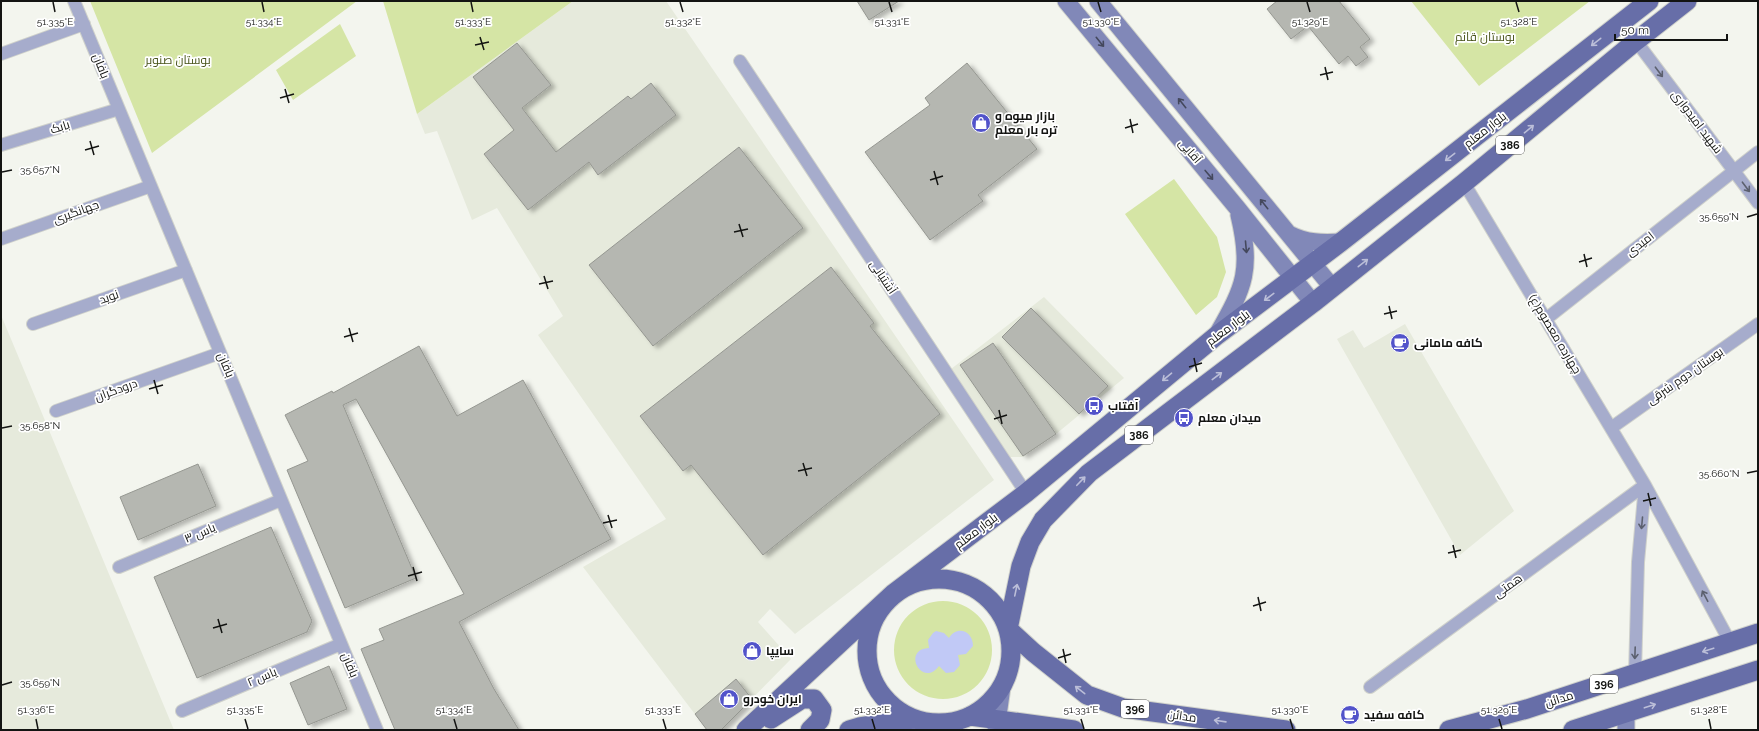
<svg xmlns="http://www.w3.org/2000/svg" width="1759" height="731" font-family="Raleway,Cairo,sans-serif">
	<defs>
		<filter id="shadow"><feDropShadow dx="4.5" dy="2.5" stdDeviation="2" flood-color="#0004"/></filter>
	</defs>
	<rect width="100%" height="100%" fill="#f3f5ee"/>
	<!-- built -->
	<path fill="#e6eadc" d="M573 1H666L994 480 795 634 770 609 758 622 791 659 721 730H707L583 567 666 519 538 335 563 316 497 208 472 220 437 131 425 134 417 114Z
		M1044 297 1124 378 1056 434 1023 457H1009L951 369Z
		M1 315 174 730H1Z
		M1405 324 1514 511 1460 555 1337 339 1353 330 1364 348Z"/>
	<!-- green -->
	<path fill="#d5e5a5" d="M90 1H357L152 153Z
		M383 1H573L417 114Z
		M1411 1H1590L1479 86Z
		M340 24 356 56 293 100 276 70Z
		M1174 179 1217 237 1226 272 1217 297 1196 315 1125 214Z
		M894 650a49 49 0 1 1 98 0a49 49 0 1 1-98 0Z"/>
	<!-- water -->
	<path fill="#c1c9f6" d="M936 631 944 633 949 638C957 625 973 631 973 646L966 654 958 655 960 665 954 672 946 673 939 666C922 689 901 649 929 648L928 640 933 633Z"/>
	<!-- building -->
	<path fill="#b5b7b1" stroke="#959791" filter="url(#shadow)" d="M857 1H899L869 20Z
		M1277 1H1339L1370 39 1360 47 1368 57 1356 66 1348 56 1339 64 1308 26 1291 39 1267 9Z
		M517 43 551 85 522 108 556 152 628 96 631 99 651 83 676 115 598 175 589 162 528 210 484 154 514 130 473 77Z
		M967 63 1037 149 978 195 983 201 930 240 865 152 930 105 925 98Z
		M739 147 803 228 653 346 589 265Z
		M831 267 874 323 870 326 940 414 763 555 691 465 683 471 640 416Z
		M1031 308 1108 386 1079 414 1002 337Z
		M993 343 1056 434 1023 456 960 365Z
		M419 346 457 416 523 380 611 539 459 622 494 689 519 730H395L361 649 384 640 379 629 464 594 356 399 343 405 416 578 345 608 287 470 308 461 285 415 332 391 333 393Z
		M198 464 216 506 138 540 120 497Z
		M271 527 312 621 307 632 197 678 154 577Z
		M329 666 347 709 308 725 290 683Z
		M736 679 752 699 721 730H707L695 714Z"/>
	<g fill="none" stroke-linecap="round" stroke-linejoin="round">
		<!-- street casing -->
		<g stroke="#cfd1cb" stroke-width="14">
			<path id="street" d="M74 1 377 730
				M1636 41 1758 203
				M1 54 84 24
				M740 61 1026 493
				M1 145 119 109
				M1464 183 1645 485 1730 642
				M1 239 151 186
				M1546 319 1758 152
				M33 324 186 270
				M56 411 220 353
				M1611 428 1758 324
				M119 567 281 500
				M1635 674 1638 562 1645 485
				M1370 687 1645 485
				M182 711 341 644"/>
		</g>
		<!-- secondary casing -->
		<g stroke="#cfd1cb" stroke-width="19">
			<path id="secondary" d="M1066 1 1238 209 1313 303
				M1098 1 1332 287
				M1289 234C1307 243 1321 243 1341 242
				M1218 333C1245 286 1252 269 1239 215
				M1626 714V730
				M913 719 925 730
				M996 730 1002 687"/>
		</g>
		<!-- primary casing -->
		<g stroke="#cfd1cb" stroke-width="21">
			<path id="primary" d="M867 651a72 72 0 1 1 144 0a72 72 0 1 1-144 0Z
				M970 716 1074 730
				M771 719 802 699H814L822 710 820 720 810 730
				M746 730 894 593 1026 493 1216 336 1341 242 1649 1
				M849 730 859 727 913 719
				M1286 730 1123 708 1087 695 1033 652 1008 629 1021 566 1030 542 1043 520 1089 473 1313 303 1464 183 1636 41 1687 1
				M1449 730 1527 709 1758 633
				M1573 730 1758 670"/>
		</g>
		<!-- street -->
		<use href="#street" stroke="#a6accc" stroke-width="12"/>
		<!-- secondary -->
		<use href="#secondary" stroke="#8188b8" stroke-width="17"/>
		<!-- primary -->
		<use href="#primary" stroke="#676ea8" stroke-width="19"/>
	</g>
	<!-- one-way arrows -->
	<defs><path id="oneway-shaft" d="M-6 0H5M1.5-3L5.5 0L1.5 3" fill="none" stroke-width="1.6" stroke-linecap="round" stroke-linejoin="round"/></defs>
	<g stroke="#44485d">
		<use href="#oneway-shaft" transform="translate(1100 42) rotate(51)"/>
		<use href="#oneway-shaft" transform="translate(1182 103) rotate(-129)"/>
		<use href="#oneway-shaft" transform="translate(1209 175) rotate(50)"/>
		<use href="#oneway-shaft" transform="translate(1264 204) rotate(-129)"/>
		<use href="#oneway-shaft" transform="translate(1246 247) rotate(85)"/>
	</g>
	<g stroke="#bbbed8">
		<use href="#oneway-shaft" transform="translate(1596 42) rotate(142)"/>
		<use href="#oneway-shaft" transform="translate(1529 129) rotate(-40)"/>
		<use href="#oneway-shaft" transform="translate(1450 157) rotate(142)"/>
		<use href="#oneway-shaft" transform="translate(1363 263) rotate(-38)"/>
		<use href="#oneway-shaft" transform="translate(1269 297) rotate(143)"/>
		<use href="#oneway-shaft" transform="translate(1217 376) rotate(-37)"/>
		<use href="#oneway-shaft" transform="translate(1167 377) rotate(140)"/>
		<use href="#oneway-shaft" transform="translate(1081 481) rotate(-46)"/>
		<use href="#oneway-shaft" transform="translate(1016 590) rotate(-78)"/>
		<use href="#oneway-shaft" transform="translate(1708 650) rotate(162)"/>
		<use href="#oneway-shaft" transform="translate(1080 690) rotate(-142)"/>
		<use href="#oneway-shaft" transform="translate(1650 706) rotate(-18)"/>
		<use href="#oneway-shaft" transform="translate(1220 721) rotate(-172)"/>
	</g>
	<g stroke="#5c606f">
		<use href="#oneway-shaft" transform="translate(1659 72) rotate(53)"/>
		<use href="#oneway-shaft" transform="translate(1746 187) rotate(53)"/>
		<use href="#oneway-shaft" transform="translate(1642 523) rotate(95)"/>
		<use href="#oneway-shaft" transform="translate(1705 596) rotate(-118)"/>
		<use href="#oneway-shaft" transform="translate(1635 653) rotate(92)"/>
	</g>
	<!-- ticks -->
	<path fill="none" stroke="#131412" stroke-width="1.5" d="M53 2 55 12M262 2 264 12M471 2 473 12M680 2 683 12M889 2 892 12M1098 2 1101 12M1307 2 1310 12M1516 2 1519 12M480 37 484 50M475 45 489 42M1325 67 1328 80M1320 75 1333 72M285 89 289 103M280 98 294 94M1130 119 1133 133M1125 128 1138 124M90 141 94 155M85 150 99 146M934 171 938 185M2 172 12 170M930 180 943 176M1747 217 1757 214M739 224 743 237M734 232 748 229M1584 254 1587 267M1579 262 1592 258M544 276 548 289M539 284 553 281M1389 306 1392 319M1384 314 1397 311M349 328 353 342M344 337 358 333M1194 358 1197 372M1189 367 1202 363M154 380 158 394M149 389 163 385M999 410 1002 424M994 419 1007 415M2 428 12 426M803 463 807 476M798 471 812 468M1747 473 1757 471M1648 493 1651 506M1643 501 1656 498M608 515 612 528M603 523 617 520M1453 545 1456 558M1448 553 1461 550M413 567 417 581M408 576 422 572M1258 597 1261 611M1253 606 1266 602M218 619 222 633M213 628 227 624M1063 649 1066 663M1058 658 1071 654M2 685 12 682M36 719 38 729M245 719 248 729M454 719 457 729M663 719 666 729M872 719 875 729M1081 719 1084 729M1290 719 1293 729M1499 719 1502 729M1709 719 1711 729"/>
	<!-- icons -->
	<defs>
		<g id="shop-disc" transform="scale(1)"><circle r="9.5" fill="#5253ca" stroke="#fff"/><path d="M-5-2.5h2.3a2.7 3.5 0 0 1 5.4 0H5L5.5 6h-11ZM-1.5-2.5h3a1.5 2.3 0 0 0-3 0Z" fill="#fff"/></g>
		<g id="cafe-disc" transform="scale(1)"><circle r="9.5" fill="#5253ca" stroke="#fff"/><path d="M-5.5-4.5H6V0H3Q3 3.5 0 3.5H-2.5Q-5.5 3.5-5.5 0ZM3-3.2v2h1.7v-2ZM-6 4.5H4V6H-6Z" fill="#fff"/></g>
		<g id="bus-disc" transform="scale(1)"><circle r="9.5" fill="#5253ca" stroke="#fff"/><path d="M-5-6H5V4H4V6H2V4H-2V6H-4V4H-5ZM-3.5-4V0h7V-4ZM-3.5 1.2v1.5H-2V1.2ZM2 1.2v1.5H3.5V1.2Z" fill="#fff"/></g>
	</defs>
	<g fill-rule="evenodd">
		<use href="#shop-disc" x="981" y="123"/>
		<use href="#cafe-disc" x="1400" y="343"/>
		<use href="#bus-disc" x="1094" y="406"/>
		<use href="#bus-disc" x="1184" y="418"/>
		<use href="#shop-disc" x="752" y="651"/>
		<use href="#shop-disc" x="729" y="699"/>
		<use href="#cafe-disc" x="1350" y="715"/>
	</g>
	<g text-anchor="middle" stroke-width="3.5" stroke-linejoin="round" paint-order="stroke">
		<!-- shield labels -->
		<g fill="#fff" stroke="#5a5a59" stroke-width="1">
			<rect x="1496" y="136" width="28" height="18" rx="3"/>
			<rect x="1125" y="426" width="28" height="18" rx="3"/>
			<rect x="1590" y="675" width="28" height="18" rx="3"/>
			<rect x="1121" y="700" width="28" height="18" rx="3"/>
		</g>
		<g font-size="11" font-weight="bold" fill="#131412">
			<text x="1510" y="149">386</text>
			<text x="1139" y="439">386</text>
			<text x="1604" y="688">396</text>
			<text x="1135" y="713">396</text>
		</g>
		<!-- park labels -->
		<g font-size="12" fill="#485319" stroke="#fff">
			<text x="1485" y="41">بوستان قائم</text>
			<text x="178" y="64">بوستان صنوبر</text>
		</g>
		<!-- street labels -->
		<g font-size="12" fill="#131412" stroke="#fff">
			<text transform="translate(101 66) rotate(68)" y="4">بافان</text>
			<text transform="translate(1697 122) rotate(53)" y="4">شهيد امیدواری</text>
			<text transform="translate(60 127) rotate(-17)" y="4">بابک</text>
			<text transform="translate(1485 130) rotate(-38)" y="4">بلوار معلم</text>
			<text transform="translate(1190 151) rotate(50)" y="4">آقایی</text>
			<text transform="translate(76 212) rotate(-20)" y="4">جهانگیری</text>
			<text transform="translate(1640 244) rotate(-38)" y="4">امیدی</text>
			<text transform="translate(883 277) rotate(56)" y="4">آشتیانی</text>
			<text transform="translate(109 297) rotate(-19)" y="4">نوید</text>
			<text transform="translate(1228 328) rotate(-37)" y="4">بلوار معلم</text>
			<text transform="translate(1555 334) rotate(59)" y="4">چهارده معصوم(ع)</text>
			<text transform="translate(226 365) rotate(67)" y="4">بافان</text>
			<text transform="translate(1685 376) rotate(-35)" y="4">بوستان دوم شرقی</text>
			<text transform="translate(116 390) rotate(-20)" y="4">درودگران</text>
			<text transform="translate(976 531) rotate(-37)" y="4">بلوار معلم</text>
			<text transform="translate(200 533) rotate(-23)" y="4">یاس ۳</text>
			<text transform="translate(1508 586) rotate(-36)" y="4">همتی</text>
			<text transform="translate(350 665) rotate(67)" y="4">بافان</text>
			<text transform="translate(262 677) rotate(-23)" y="4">یاس ۲</text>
			<text transform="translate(1559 699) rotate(-18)" y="4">مدائن</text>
			<text transform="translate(1182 716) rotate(8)" y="4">مدائن</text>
		</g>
		<!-- poi labels -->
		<g font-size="12" font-weight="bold" fill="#131412" stroke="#fff" text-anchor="start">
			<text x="995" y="120">بازار میوه و<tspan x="995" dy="14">تره بار معلم</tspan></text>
			<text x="1414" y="347">کافه مامانی</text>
			<text x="1108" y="410">آفتاب</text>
			<text x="1198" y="422">میدان معلم</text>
			<text x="766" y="655">سایپا</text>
			<text x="743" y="703">ایران خودرو</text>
			<text x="1364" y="719">کافه سفید</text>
		</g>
	</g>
	<g font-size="10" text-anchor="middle" fill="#131412" stroke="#fff" stroke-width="3.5" stroke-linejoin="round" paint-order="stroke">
		<text x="55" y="25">51.335°E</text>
		<text x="264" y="25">51.334°E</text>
		<text x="473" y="25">51.333°E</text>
		<text x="683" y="25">51.332°E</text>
		<text x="892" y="25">51.331°E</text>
		<text x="1101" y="25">51.330°E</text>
		<text x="1310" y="25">51.329°E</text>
		<text x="1519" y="25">51.328°E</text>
		<text x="40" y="173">35.657°N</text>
		<text x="1719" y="220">35.659°N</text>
		<text x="40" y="429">35.658°N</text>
		<text x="1719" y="477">35.660°N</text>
		<text x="40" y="686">35.659°N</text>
		<text x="36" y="713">51.336°E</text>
		<text x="245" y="713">51.335°E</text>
		<text x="454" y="713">51.334°E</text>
		<text x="663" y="713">51.333°E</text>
		<text x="872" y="713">51.332°E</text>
		<text x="1081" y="713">51.331°E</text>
		<text x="1290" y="713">51.330°E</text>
		<text x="1499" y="713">51.329°E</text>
		<text x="1709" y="713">51.328°E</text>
	</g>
	<!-- border -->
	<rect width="1759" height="731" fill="none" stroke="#131412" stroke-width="4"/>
	<!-- scale -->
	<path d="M1615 34v6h112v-6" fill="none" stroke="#131412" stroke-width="2"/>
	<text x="1621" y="34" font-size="12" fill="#131412" stroke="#ffffff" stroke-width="3" paint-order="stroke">50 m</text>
</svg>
